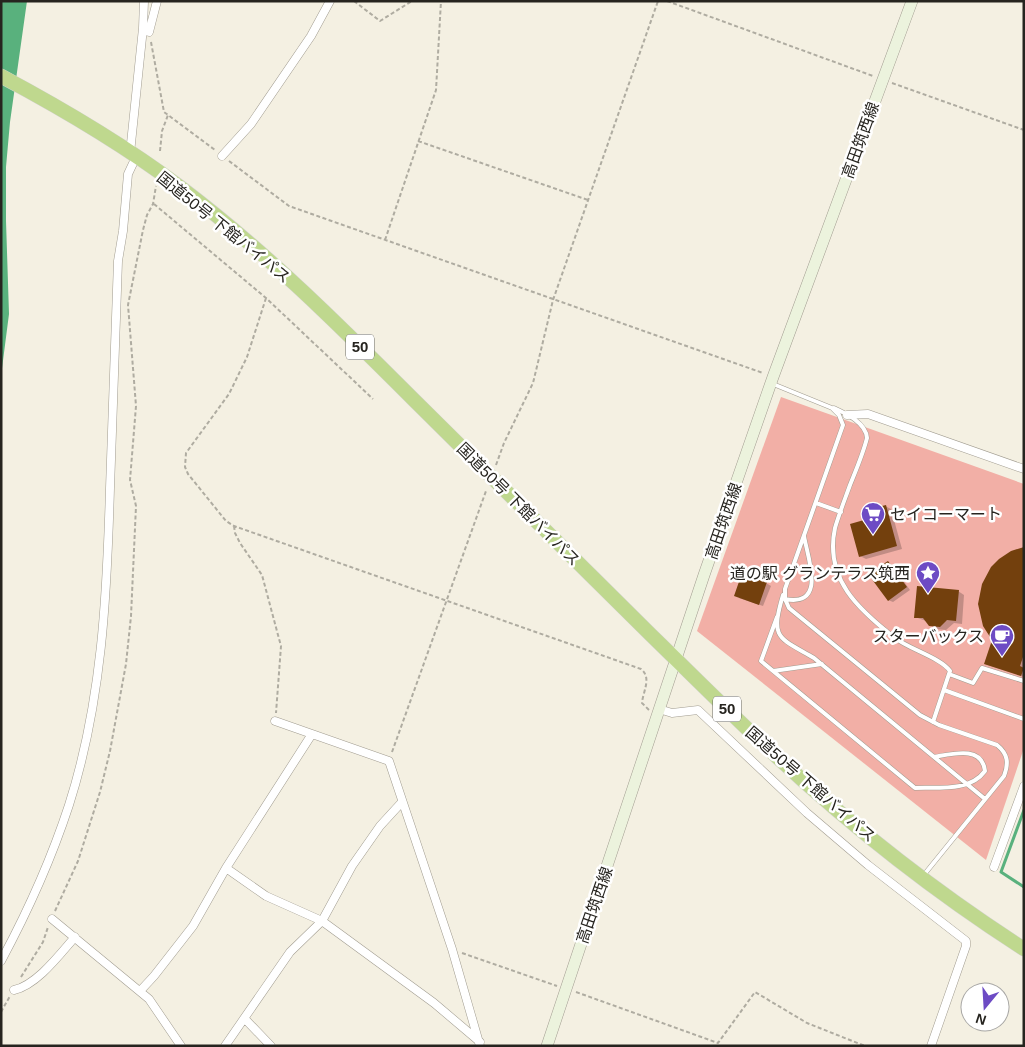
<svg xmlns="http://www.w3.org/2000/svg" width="1025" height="1047" font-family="Arial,'Noto Sans JP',sans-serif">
	<rect width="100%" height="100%" fill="#f4f0e2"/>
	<!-- green -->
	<path fill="#f2afa6" d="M781 397 1024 484V748L986 860 697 631Z"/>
	<!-- water -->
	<path fill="#59b17d" d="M1 1H27L10 122 6 167V221L9 314 1 376Z"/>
	<!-- shadow -->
	<path fill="#0003" d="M885 506 891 509 902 549 866 559 860 556 866 521Z
		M1024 549V677L985 664Z
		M888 562 892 565 910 590 893 602 888 600Z
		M766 583 771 586 763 606 739 598Z
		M958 591 964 595 962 624 954 623 946 630 936 629 926 621 915 617Z"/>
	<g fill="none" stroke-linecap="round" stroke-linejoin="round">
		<!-- stream -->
		<path stroke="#59b17d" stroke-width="3" d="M1024 810 1001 872 1024 887"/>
	</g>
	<!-- building -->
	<path fill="#73400d" d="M886 505 897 546 859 557 850 524 864 520 862 511Z
		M1024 547V654L1020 666 1024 668 1021 676 984 664 992 640 983 626 978 604 982 584 991 567 999 559 1011 551Z
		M888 561 907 587 888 601 868 574Z
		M742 573 767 582 759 605 734 596Z
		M917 586 959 590 956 621 947 620 940 627 929 626 923 618H914Z"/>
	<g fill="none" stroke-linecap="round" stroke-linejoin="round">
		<!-- lane casing -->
		<g stroke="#a19c90" stroke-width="5">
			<path id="lane" d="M773 384 832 408 839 415 843 425 785 589V599L789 608 920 715 939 725 997 745C1008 754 1009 763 1004 776L923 876
				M834 408C847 414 866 423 867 438 863 454 856 470 850 485 845 499 839 514 835 528 824 579 859 610 895 638 909 649 941 658 950 671L933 722
				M816 503 841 512
				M783 595C770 639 778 637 814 658L985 799
				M785 599C827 607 808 559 804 536
				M777 617 761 661 915 788C938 787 970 792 985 771 982 745 952 754 934 757
				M773 671 822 664
				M949 674 973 683 982 668 1024 681
				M944 690 1024 719"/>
		</g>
		<!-- street casing -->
		<g stroke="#a19c90" stroke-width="9">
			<path id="street" d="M149 32 157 1
				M130 153 143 28 144 1
				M222 156 251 124 311 36 330 1
				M847 415 868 414 1024 469
				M659 709 672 713 698 710 807 813 868 865 966 941V946L931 1046
				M275 721 389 761 452 949 480 1046
				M994 867 1024 786
				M226 868 266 896 322 921 434 1003 480 1042
				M52 919 149 999 181 1046
				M1 961C28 911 51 860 69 805 102 702 107 595 110 488 113 412 115 337 118 261L123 231 128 174 136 157
				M14 990C37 985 60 954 75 937
				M141 990 154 976 193 926 226 868 312 734
				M245 1019 271 1046
				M225 1046 290 952 322 921 352 866 380 826 402 802"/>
		</g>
		<!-- secondary casing -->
		<g stroke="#a19c90" stroke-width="12">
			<path id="secondary" d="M547 1046 704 575 773 377 912 1"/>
		</g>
		<!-- highway casing -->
		<g stroke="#d4d3d2" stroke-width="15">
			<path id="highway" d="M1 76C63 109 124 145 180 187 265 251 340 326 415 401 494 479 572 557 651 635 687 670 722 705 758 739 840 817 929 888 1024 949"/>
		</g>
		<!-- path -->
		<path stroke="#afaca1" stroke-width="2" stroke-dasharray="4 2.5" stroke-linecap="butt" d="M354 1 380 21 412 1
			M667 1 873 76
			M151 42 164 112 215 150
			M892 83 1024 130
			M418 141 588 200
			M160 151 162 131 168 115
			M229 161 289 206 763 373
			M154 204 266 298 373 399
			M385 240 436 90 441 1
			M266 298 247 357 229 394 186 453 185 467 188 474 226 521 234 526 641 669C652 678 643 691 642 703L649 710
			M496 465 504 443 533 383 553 300 658 1
			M234 526 235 533 240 543 262 575 278 635 281 646 276 713
			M392 752 486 491
			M55 911 78 861 100 792 110 751 126 664 131 616 136 506 130 480 136 406 128 305 143 230 147 215 153 204 156 186
			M462 953 557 986
			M21 977 43 942 48 927
			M576 992 718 1043 755 992 807 1023 865 1046
			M1 1012 10 996"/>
		<!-- lane -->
		<use href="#lane" stroke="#fff" stroke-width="4"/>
		<!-- street -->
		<use href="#street" stroke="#fff" stroke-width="8"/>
		<!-- secondary -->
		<use href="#secondary" stroke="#ecf3dd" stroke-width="11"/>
		<!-- highway -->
		<use href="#highway" stroke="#bfd88e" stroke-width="14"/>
	</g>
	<!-- icons -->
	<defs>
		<g id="supermarket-pin" transform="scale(1.25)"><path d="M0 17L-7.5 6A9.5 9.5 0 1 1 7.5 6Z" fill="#6d4bc4" stroke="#fff"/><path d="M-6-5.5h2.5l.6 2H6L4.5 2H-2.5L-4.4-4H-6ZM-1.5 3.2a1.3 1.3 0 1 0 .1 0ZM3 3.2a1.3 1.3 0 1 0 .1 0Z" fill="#fff"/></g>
		<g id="sight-pin" transform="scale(1.25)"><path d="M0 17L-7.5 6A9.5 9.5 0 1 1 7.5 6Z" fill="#6d4bc4" stroke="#fff"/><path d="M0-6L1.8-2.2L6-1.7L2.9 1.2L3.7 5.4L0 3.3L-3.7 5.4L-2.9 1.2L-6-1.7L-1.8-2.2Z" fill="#fff"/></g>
		<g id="cafe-pin" transform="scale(1.25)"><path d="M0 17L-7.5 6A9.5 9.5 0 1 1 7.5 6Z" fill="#6d4bc4" stroke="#fff"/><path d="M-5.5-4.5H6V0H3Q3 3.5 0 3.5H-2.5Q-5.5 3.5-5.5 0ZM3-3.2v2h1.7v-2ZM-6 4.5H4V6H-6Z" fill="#fff"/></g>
	</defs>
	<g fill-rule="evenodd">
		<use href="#supermarket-pin" x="873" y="514"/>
		<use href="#sight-pin" x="928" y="573"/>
		<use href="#cafe-pin" x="1002" y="636"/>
	</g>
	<g text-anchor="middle" stroke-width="5" stroke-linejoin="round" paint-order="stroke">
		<!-- shield labels -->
		<g fill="#fff" stroke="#676662" stroke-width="1">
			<rect x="346" y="334.5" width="28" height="25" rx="4"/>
			<rect x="713" y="696.5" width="28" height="25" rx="4"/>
		</g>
		<g font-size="15" font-weight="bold" fill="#26241f">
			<text x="360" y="352">50</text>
			<text x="727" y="714">50</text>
		</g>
		<!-- street labels -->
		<g font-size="16" fill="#26241f" stroke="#fff">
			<text transform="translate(860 140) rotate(-70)" y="6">高田筑西線</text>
			<text transform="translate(224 227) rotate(39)" y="6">国道50号 下館バイパス</text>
			<text transform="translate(519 504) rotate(45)" y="6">国道50号 下館バイパス</text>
			<text transform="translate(723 521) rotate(-71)" y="6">高田筑西線</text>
			<text transform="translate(811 784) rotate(41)" y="6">国道50号 下館バイパス</text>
			<text transform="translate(594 905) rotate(-71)" y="6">高田筑西線</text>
		</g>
		<!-- poi labels -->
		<g font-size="16" fill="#26241f" stroke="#fff" text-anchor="end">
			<text x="890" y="520" text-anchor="start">セイコーマート</text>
			<text x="910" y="579">道の駅 グランテラス筑西</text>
			<text x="984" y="642">スターバックス</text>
		</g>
	</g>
	<!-- border -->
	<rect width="1025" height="1047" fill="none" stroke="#26241f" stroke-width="5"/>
	<!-- north arrow -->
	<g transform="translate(985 1007) rotate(198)"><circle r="24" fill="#ffffff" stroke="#a8a7a5"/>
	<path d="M0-4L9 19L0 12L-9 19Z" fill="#6d4bc4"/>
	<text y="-8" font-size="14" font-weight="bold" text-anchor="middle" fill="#26241f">N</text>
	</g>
</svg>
